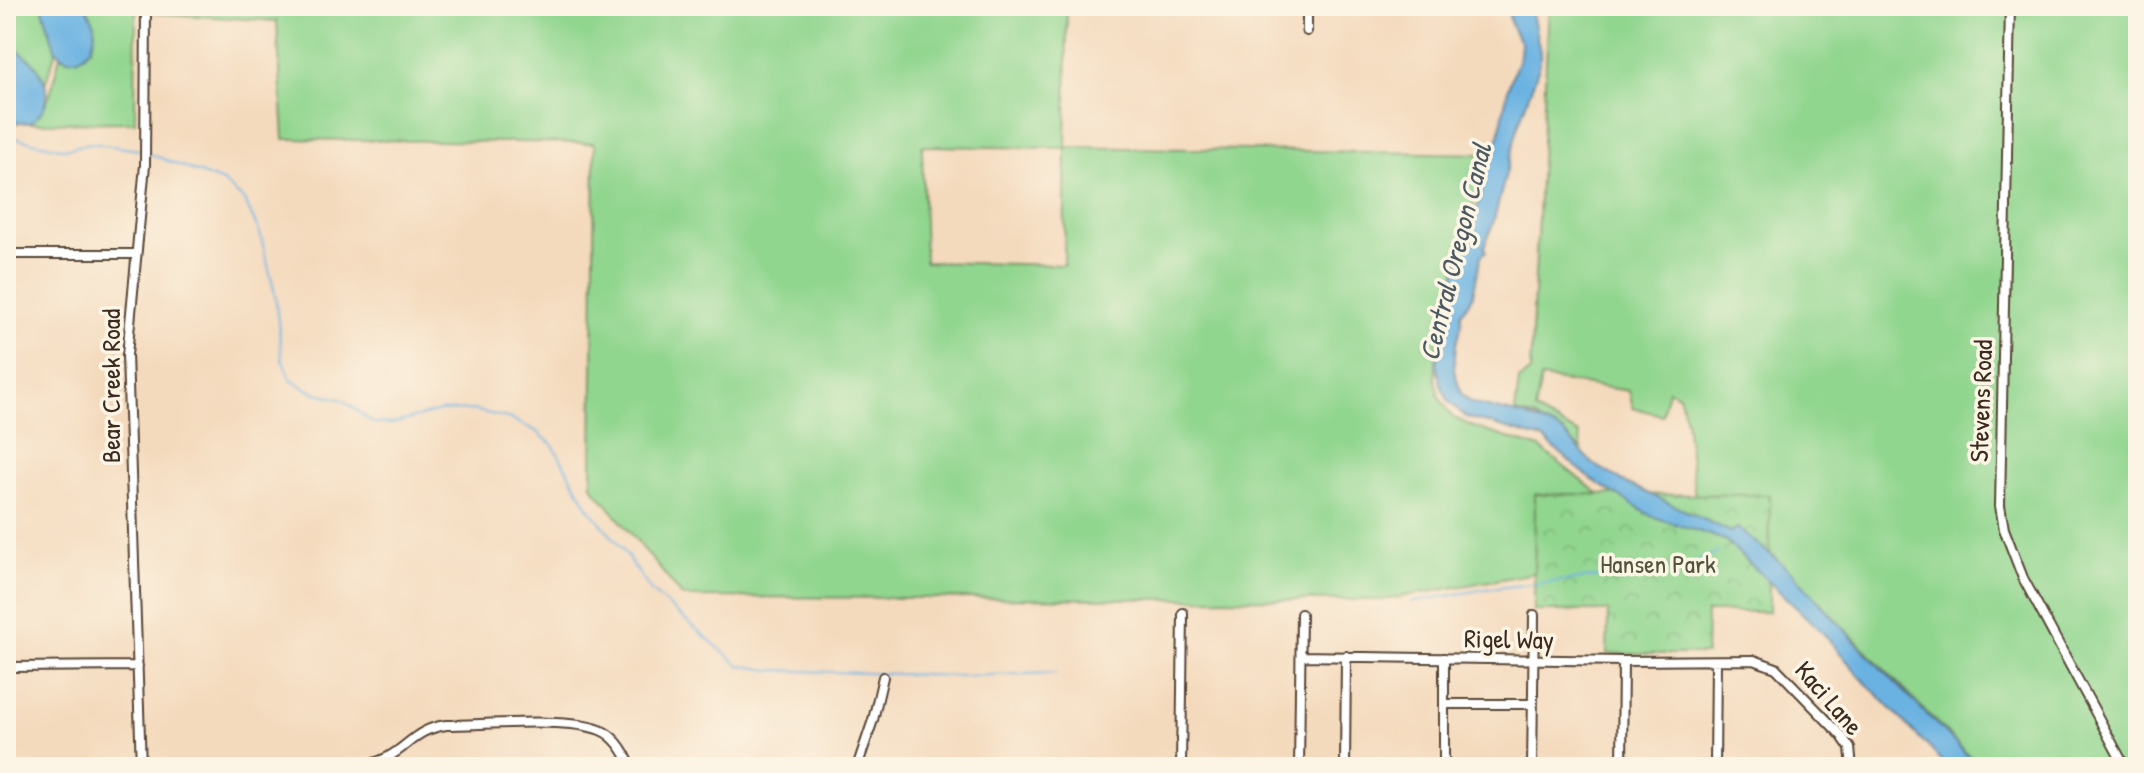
<svg xmlns="http://www.w3.org/2000/svg" width="2144" height="773" font-family="'Patrick Hand',sans-serif">
	<defs>
		<pattern id="park-crowns" width="20" height="18" patternUnits="userSpaceOnUse" patternTransform="scale(2)"><rect width="20" height="18" fill="#91d68f"/><path d="M2 6a3 3 0 1 1 6 0M12 15a3 3 0 1 1 6 0" fill="none" stroke="#7eb87b"/></pattern>
	</defs>
	<rect width="100%" height="100%" fill="#fcf5e5"/>
	<filter id="ink" filterUnits="userSpaceOnUse"><feTurbulence type="fractalNoise" baseFrequency=".0125" numOctaves="2"/><feDisplacementMap in="SourceGraphic" scale="16" xChannelSelector="R" yChannelSelector="G"/><feConvolveMatrix kernelMatrix="1 2 1 2 8 2 1 2 1" color-interpolation-filters="sRGB"/></filter>
	<filter id="wash" filterUnits="userSpaceOnUse"><feTurbulence type="fractalNoise" baseFrequency=".006" numOctaves="4" result="noise"/><feDisplacementMap in="SourceGraphic" scale="32" xChannelSelector="R" yChannelSelector="G"/><feGaussianBlur stdDeviation="1.8" result="paint"/><feColorMatrix in="noise" values="0 0 0 0 0 0 0 0 0 0 0 0 0 0 0 0 0 1.4 0 .05"/><feComposite in="paint" operator="in"/></filter>
	<g filter="url(#wash)">
		<rect width="100%" height="100%" fill="#f4dabd"/>
		<!-- green -->
		<path fill="#91d68f" stroke="#668056" stroke-width="2" fill-rule="evenodd" d="M6 6H42L56 51 44 87 37 67 6 42Z
			M85 6H136L135 122 29 123C51 110 53 79 60 56L66 59 91 48 94 23Z
			M155 6H1067L1066 147 1487 154 1437 343 1435 380 1439 396 1452 417 1476 428 1540 448 1600 495 1535 494V573L1383 600 683 597 592 486 595 143 284 139 277 21 155 13ZM922 146 1066 148 1064 265 925 262Z
			M1549 6H2138V767H1980L1749 531 1697 513 1686 420 1679 395 1668 390 1662 415 1633 408 1629 391 1541 378 1535 411 1579 434 1582 449 1534 417 1515 413 1519 380 1530 371Z"/>
		<!-- park -->
		<path fill="url(#park-crowns)" stroke="#668056" stroke-width="2" d="M1535 494 1770 495 1769 612H1707L1706 654H1607L1608 611H1534Z"/>
		<!-- water -->
		<path fill="#6ab2e2" stroke="#526e80" stroke-width="2" d="M42 6H85C88 11 93 18 94 24 100 47 75 73 56 51Z
			M1507 6 1531 8 1540 52V64L1519 123 1493 224 1484 247 1486 251 1481 256 1473 295 1461 314 1462 323 1456 344 1454 370 1461 393 1471 403 1525 416 1553 427 1563 432 1592 463 1628 484 1731 532 1737 528 1742 531 1793 573 1865 652 1979 767H1948L1864 681 1825 635 1725 540 1651 516 1591 479 1543 439 1466 417 1449 402 1440 383 1437 365 1443 330 1461 252 1481 196 1487 163 1499 136 1508 88 1520 55 1521 44 1511 25Z
			M6 42C16 50 29 56 37 67 51 87 50 111 29 123H6Z"/>
		<g fill="none" stroke-linecap="round" stroke-linejoin="round">
			<!-- stream -->
			<path stroke="#6ab2e2" stroke-width="2" d="M6 136 65 149 90 143 139 150
				M150 154 223 182 244 200 260 233 275 294 282 359 291 380 313 392 343 400 373 423 391 424 440 411 473 410 508 418 536 431 553 445 588 507 620 546 651 591 739 665 769 670 963 676 1056 673
				M1412 602 1486 589 1683 568 1718 552"/>
		</g>
	</g>
	<g filter="url(#ink)">
		<g fill="none" stroke-linecap="round" stroke-linejoin="round">
			<!-- minor casing -->
			<g stroke="#574436" stroke-width="12">
				<path id="minor" d="M2010 6 2000 506 2004 529 2023 578 2125 767
					M1307 31V6
					M6 254H136
					M1301 656 1623 661 1754 660 1776 668 1841 735 1850 748 1852 767
					M6 667 138 666
					M1444 704H1533
					M141 767 127 355 145 165 146 6
					M363 767C371 764 380 761 388 757 412 744 414 730 446 725 483 725 568 717 600 730 615 736 625 752 631 767
					M857 767 873 720 883 677
					M1181 767 1183 613
					M1299 767 1301 614
					M1345 767 1346 656
					M1444 767V658
					M1532 767 1534 615
					M1622 767 1623 661
					M1715 767 1716 661"/>
			</g>
			<!-- minor -->
			<use href="#minor" stroke="#fff" stroke-width="8"/>
		</g>
	</g>
	<g text-anchor="middle" stroke-width="7" stroke-linejoin="round" paint-order="stroke">
		<!-- street labels -->
		<g font-size="26" fill="#3b2a1e" stroke="#fcf5e5">
			<text transform="translate(111 386) rotate(-90)" y="9">Bear Creek Road</text>
			<text transform="translate(1981 401) rotate(-88)" y="9">Stevens Road</text>
			<text transform="translate(1509 639) rotate(1)" y="9">Rigel Way</text>
			<text transform="translate(1829 698) rotate(49)" y="9">Kaci Lane</text>
		</g>
		<!-- park labels -->
		<g font-size="26" fill="#50553a" stroke="#fcf5e5">
			<text x="1658" y="573">Hansen Park</text>
		</g>
		<!-- water labels -->
		<g font-size="28" font-style="italic" fill="#4b5a63" stroke="#fcf5e5">
			<text transform="translate(1455 252) rotate(-76)" y="10">Central Oregon Canal</text>
		</g>
	</g>
	<!-- margin -->
	<rect width="2144" height="773" fill="none" stroke="#fcf5e5" stroke-width="32"/>
</svg>
